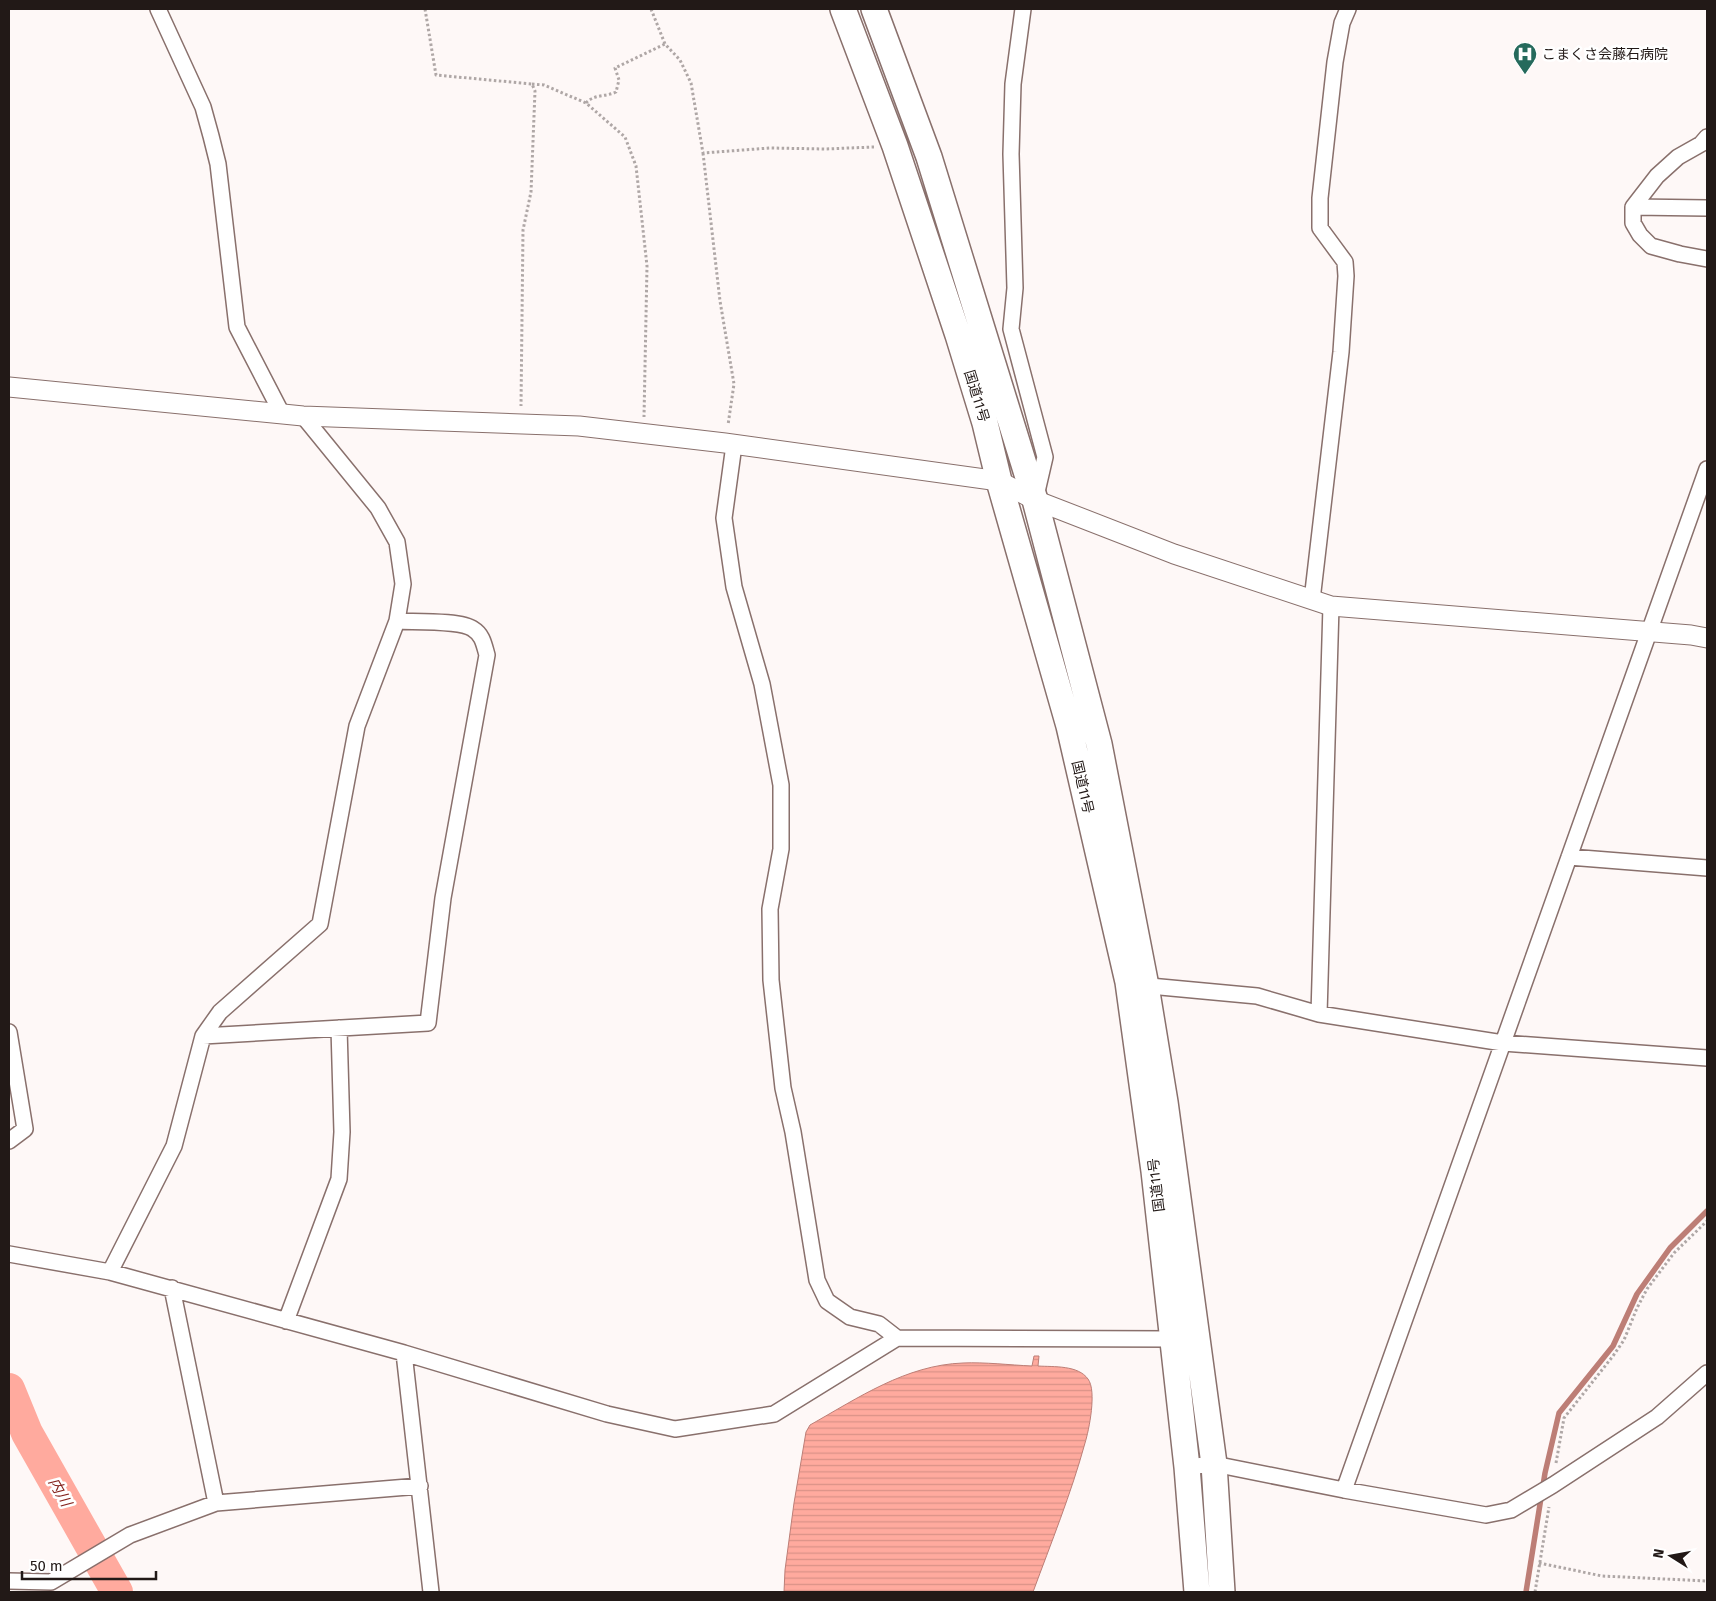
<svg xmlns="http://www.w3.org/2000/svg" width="1716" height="1601" font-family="'Fira Sans','Noto Sans JP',sans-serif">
	<defs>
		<pattern id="water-rules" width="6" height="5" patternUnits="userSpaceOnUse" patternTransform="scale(1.25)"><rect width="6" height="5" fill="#ffaa9e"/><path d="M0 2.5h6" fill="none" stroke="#da9287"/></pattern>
	</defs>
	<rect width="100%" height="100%" fill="#fef8f7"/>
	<!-- water -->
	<path fill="url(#water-rules)" stroke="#bd7e76" d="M1034 1356H1039L1038 1366C1054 1367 1078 1365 1088 1379 1097 1391 1089 1430 1085 1443 1071 1494 1051 1543 1033 1592H784L785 1570 794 1503 806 1432 810 1425C858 1398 906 1365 963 1363 985 1362 1009 1365 1032 1366Z"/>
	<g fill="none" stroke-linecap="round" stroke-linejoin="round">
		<!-- stream -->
		<path stroke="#bd7e76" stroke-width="5.5" d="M1526 1592 1545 1473 1559 1413 1613 1346 1637 1294 1670 1248 1707 1211"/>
		<!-- river -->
		<path stroke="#ffaa9e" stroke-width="32" d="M9 1389 27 1433 117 1592"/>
		<!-- minor casing -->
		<g stroke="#89706c" stroke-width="18">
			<path id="minor" d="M158 9 203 107 211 136 218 164 237 327 282 414
				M1023 9 1013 84 1011 154 1015 288 1011 329 1045 457 1036 496
				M1707 137 1701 144 1678 157 1657 176 1633 207V223L1640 235 1651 246 1680 254 1707 259
				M1633 207 1707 208
				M734 445 724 518 734 587 762 684 781 785V849L770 909 771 980 783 1088 793 1132 817 1280 827 1301 850 1317 879 1324 897 1338
				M1312 600 1341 352 1346 276 1345 262 1320 228V198L1335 62 1342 23 1348 9
				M1569 857 1707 868
				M1139 985 1257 996 1319 1014 1503 1043 1707 1058
				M1319 1014 1331 606
				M9 1032 25 1129 9 1141
				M203 1036 428 1023 443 898 487 655C484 645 483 635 473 629 462 620 413 622 397 621
				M9 1254 110 1272 404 1353 607 1414 675 1429 774 1414 897 1338 1173 1339
				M110 1272 174 1146 203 1036 220 1012 320 924 357 726 397 621 403 584 397 542 378 508 303 416
				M172 1288 216 1503
				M286 1321 339 1179 342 1132 339 1028
				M404 1353 431 1592
				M1187 1467 1214 1464 1344 1490 1486 1515 1511 1510 1553 1485 1657 1417 1707 1373
				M1344 1490 1707 469
				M9 1581 51 1582 130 1535 216 1503 420 1486"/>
		</g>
		<!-- tertiary casing -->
		<g stroke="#89706c" stroke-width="21">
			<path id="tertiary" d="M9 387 303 416 579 426 725 443 999 481 1035 500 1174 554 1331 606 1691 635 1707 638"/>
		</g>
		<!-- trunk casing -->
		<g stroke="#89706c" stroke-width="28">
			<path id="trunk" d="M843 9 895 146 958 335 985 423 999 481 1069 726 1128 982 1154 1171 1187 1467 1197 1592
				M874 9 929 157 1035 500 1099 744 1146 986 1165 1102 1214 1464 1222 1592"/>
		</g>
		<!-- path -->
		<path stroke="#afa7a6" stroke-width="3" stroke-dasharray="2.5 2.5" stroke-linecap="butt" d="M425 9 436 75 532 84 535 91 531 192 523 230 521 406
			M651 9 665 44 680 60 691 83 703 153 770 148 825 149 874 147
			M532 84 544 85 586 103 625 137 636 166 647 266 644 417
			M586 103C594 94 606 97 616 92L619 80 615 68 665 44
			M703 153 720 301 734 384 728 425
			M1556 1463 1564 1418 1613 1356 1624 1340 1637 1308 1647 1289 1674 1253 1707 1221
			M1539 1563 1602 1576 1707 1581
			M1535 1592 1549 1507"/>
		<!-- minor -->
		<use href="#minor" stroke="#fff" stroke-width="15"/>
		<!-- tertiary -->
		<use href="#tertiary" stroke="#fff" stroke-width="19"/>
		<!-- trunk -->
		<use href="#trunk" stroke="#fff" stroke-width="25"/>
	</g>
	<!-- icons -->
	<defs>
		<g id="hospital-pin" transform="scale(1.25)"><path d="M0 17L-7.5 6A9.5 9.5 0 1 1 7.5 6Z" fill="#256a5c" stroke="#fff"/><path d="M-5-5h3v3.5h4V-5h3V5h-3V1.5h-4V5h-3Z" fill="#fff"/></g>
	</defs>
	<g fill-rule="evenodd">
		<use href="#hospital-pin" x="1525" y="54"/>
	</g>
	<g text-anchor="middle" stroke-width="5" stroke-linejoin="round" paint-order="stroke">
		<!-- poi labels -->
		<g font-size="14" fill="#221917" stroke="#fff" text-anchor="start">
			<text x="1542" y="59">こまくさ会藤石病院</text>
		</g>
		<!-- street labels -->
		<g font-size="14" fill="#221917" stroke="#fff">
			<text transform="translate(977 396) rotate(73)" y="5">国道11号</text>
			<text transform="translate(1083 787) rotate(77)" y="5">国道11号</text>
			<text transform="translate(1156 1185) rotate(-97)" y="5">国道11号</text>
		</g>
		<!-- water labels -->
		<g font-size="15" font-style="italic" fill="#85241e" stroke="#fff">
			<text transform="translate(60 1492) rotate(61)" y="5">内川</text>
		</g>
	</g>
	<!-- border -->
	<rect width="1716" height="1601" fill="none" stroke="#221917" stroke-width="20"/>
	<!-- north arrow -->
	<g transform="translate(1671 1556) rotate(281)" stroke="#ffffff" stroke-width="4" paint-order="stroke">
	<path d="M0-4L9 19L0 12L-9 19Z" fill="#221917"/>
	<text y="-8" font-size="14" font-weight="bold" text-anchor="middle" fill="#221917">N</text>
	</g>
	<!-- scale -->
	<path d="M22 1571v8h134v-8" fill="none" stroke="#221917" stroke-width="2.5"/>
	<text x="30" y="1571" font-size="15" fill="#221917" stroke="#ffffff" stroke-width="4" paint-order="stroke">50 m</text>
</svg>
